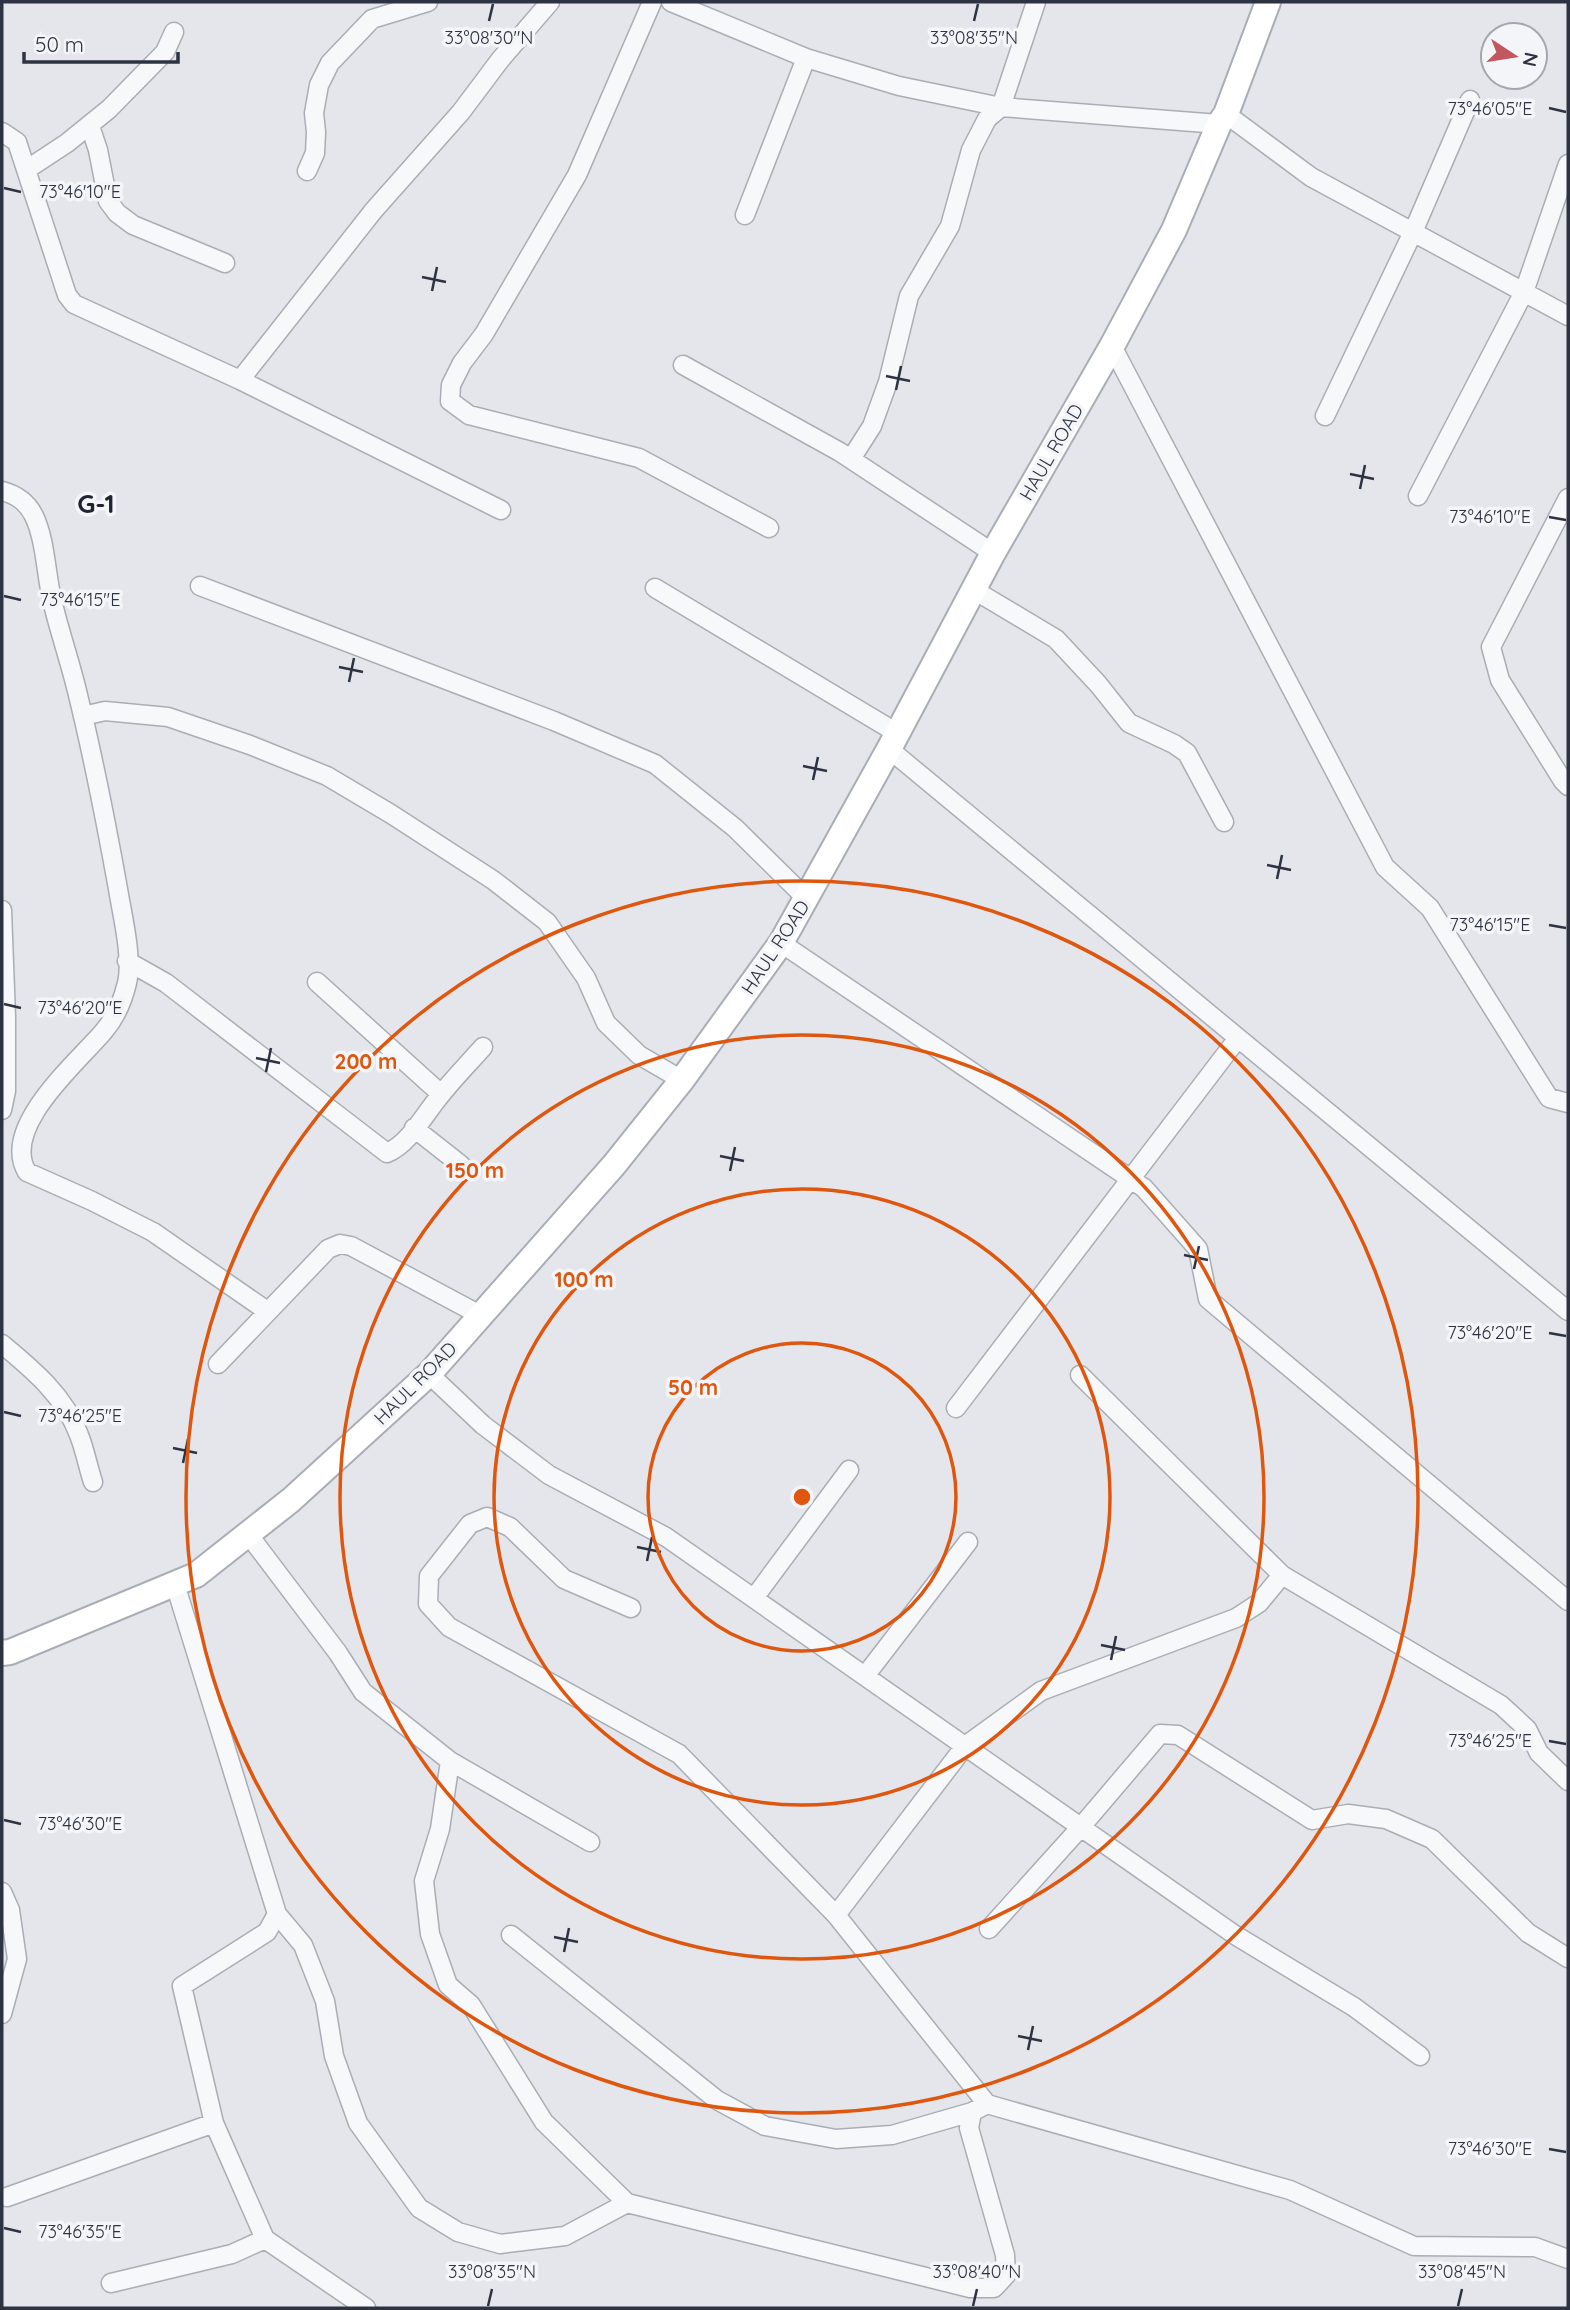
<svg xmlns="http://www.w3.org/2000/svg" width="1570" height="2310" font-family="Quicksand,sans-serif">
	<rect width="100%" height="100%" fill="#e4e6eb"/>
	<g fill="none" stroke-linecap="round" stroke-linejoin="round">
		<!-- street casing -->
		<g stroke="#a9adb5" stroke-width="21">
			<path id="street" d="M652 2 577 175 484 334 462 363 451 385 450 401 469 415 639 458 769 528
				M671 2 806 58 899 86 1001 107 1219 124
				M1226 114 1311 177 1568 316
				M90 126 98 150 108 201 117 213 133 225 225 263
				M2 132 17 142 67 295 74 304 240 380 501 510
				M26 170 67 143 109 109 165 52 174 32
				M307 171 315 153 316 132 314 113 319 85 330 63 372 19 428 2
				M745 215 806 58
				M1112 346 1385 867 1430 908 1549 1098 1568 1103
				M683 365 840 452 993 553
				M240 380 374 210 461 112 500 60 550 2
				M1325 416 1413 232 1470 100
				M851 459 872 426 888 382 909 296 950 226 971 150 987 119 1001 107 1036 2
				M2 491C17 495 27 502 34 516 46 541 46 577 53 604 60 633 70 662 77 691 93 756 106 822 118 889 122 914 133 958 127 983 123 1000 115 1018 104 1031 78 1062 0 1127 27 1172L92 1201 153 1232 267 1311
				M1418 496 1524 292 1568 164
				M1568 498 1491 647 1500 680 1563 781 1568 786
				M200 586 554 721 655 764 735 828 806 898
				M655 588 897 733
				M974 590 1056 639 1098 684 1129 723 1174 744 1187 753 1224 822
				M83 716 105 711 168 717 250 745 327 776 391 814 493 880 547 922 586 978 606 1023 639 1055 682 1080
				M889 749 1568 1311
				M2 910 6 1017V1091L2 1110
				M781 943 1144 1188 1198 1249 1208 1299 1568 1601
				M127 961 166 983 387 1153C409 1144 424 1115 439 1097 453 1079 469 1063 483 1047
				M317 982 441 1094
				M414 1128 461 1165
				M2 1344C32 1369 65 1396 79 1435 85 1450 88 1467 93 1482
				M218 1364 328 1249 340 1244 351 1246 480 1315
				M429 1374 483 1425 549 1475 666 1537 1235 1935 1354 2007 1420 2056
				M1080 1375 1282 1575 1501 1705 1527 1729 1539 1753 1568 1781
				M956 1408 1238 1038
				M248 1534 338 1653 363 1692 450 1761 590 1842
				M175 1584 277 1914 267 1932 182 1986 214 2123 265 2239 366 2308
				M754 1598 849 1470
				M631 1608 564 1579 510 1527 487 1517 470 1524 429 1576 428 1604 449 1627 679 1754 836 1915 987 2104 1290 2190 1414 2246 1535 2247 1568 2259
				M865 1676 968 1542
				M450 1761 440 1829 424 1881 430 1934 448 1985 471 2005 544 2122 627 2203 970 2288H994L1006 2275 1005 2255 969 2128 972 2112 987 2104
				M2 1892 10 1910 17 1959 2 2014
				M277 1914 303 1945 325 2001 334 2056 358 2123 419 2208 458 2232 500 2244 565 2236 627 2203
				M836 1915 965 1746 1041 1691 1236 1618 1259 1603 1282 1575
				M989 1929 1080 1828 1160 1734 1178 1735 1312 1820 1348 1814 1386 1819 1432 1839 1528 1933 1568 1958
				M511 1935 717 2100 765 2126 836 2139 892 2135 972 2112
				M7 2197 214 2123
				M111 2283 232 2254 265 2239"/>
		</g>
		<!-- secondary casing -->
		<g stroke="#a9adb5" stroke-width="28">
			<path id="secondary" d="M2 1653 10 1652 196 1575 291 1500 429 1374 614 1165 682 1080 781 943 889 749 993 553 1112 346 1174 230 1219 124 1226 114 1268 2"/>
		</g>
		<!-- street -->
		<use href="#street" stroke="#f7f8f9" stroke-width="18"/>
		<!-- secondary -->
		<use href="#secondary" stroke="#fff" stroke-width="24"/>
	</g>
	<!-- ticks -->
	<path fill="none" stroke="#2d3342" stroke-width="2.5" d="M489 21 493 4M974 21 978 4M1549 108 1566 112M4 188 21 192M422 277 446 282M432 291 437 267M886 376 910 381M896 390 901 366M1350 474 1374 479M1360 489 1365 465M1549 517 1566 520M4 596 21 600M339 667 363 672M349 682 354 658M803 766 827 771M813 780 818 757M1267 865 1291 870M1277 879 1282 855M1549 925 1566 928M4 1004 21 1008M256 1058 280 1063M266 1072 271 1048M720 1156 744 1161M730 1171 735 1147M1184 1255 1208 1260M1194 1269 1199 1246M1549 1333 1566 1336M4 1412 21 1416M173 1448 197 1453M183 1463 188 1439M637 1547 661 1552M647 1561 652 1537M1101 1645 1125 1650M1111 1660 1116 1636M1549 1741 1566 1744M4 1820 21 1824M554 1937 578 1942M564 1952 569 1928M1018 2036 1042 2041M1028 2050 1033 2026M1549 2149 1566 2152M4 2228 21 2232M488 2306 492 2289M973 2306 977 2289M1458 2306 1462 2289"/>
	<!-- distance rings -->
	<g fill="none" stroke="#df570f" stroke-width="3.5">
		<circle cx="802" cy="1497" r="154"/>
		<circle cx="802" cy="1497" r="308"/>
		<circle cx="802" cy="1497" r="462"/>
		<circle cx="802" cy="1497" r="616"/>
	</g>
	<g text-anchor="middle" stroke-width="7" stroke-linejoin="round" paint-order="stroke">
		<!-- street labels -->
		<g font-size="19" fill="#2d3342" stroke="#f4f5f8">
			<text transform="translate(1051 452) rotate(-60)" y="7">HAUL ROAD</text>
			<text transform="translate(775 947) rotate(-57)" y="7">HAUL ROAD</text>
			<text transform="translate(415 1383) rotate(-45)" y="7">HAUL ROAD</text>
		</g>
		<!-- district labels -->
		<g font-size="26" font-weight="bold" fill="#1f2433" stroke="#f4f5f8">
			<text x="96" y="513">G-1</text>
		</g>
	</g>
	<g font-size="18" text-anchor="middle" fill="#2d3342" stroke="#f4f5f8" stroke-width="7" stroke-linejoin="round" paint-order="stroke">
		<text x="489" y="44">33°08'30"N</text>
		<text x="974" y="44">33°08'35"N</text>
		<text x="1490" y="115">73°46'05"E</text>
		<text x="80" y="198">73°46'10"E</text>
		<text x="1490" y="523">73°46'10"E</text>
		<text x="80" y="606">73°46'15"E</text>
		<text x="1490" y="931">73°46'15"E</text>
		<text x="80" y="1014">73°46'20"E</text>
		<text x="1490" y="1339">73°46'20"E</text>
		<text x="80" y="1422">73°46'25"E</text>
		<text x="1490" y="1747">73°46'25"E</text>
		<text x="80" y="1830">73°46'30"E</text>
		<text x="1490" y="2155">73°46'30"E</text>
		<text x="80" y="2238">73°46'35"E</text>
		<text x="492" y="2278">33°08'35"N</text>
		<text x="977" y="2278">33°08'40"N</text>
		<text x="1462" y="2278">33°08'45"N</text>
	</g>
	<circle cx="802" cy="1497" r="10" fill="#df570f" stroke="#f4f5f8" stroke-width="3.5"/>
	<g font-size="21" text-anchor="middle" font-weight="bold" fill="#df570f" stroke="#f4f5f8" stroke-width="7" stroke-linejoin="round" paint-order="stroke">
		<text x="366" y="1069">200 m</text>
		<text x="475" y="1178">150 m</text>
		<text x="584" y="1287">100 m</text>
		<text x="693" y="1395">50 m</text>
	</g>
	<!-- border -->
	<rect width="1570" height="2310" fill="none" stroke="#2d3342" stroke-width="7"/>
	<!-- north arrow -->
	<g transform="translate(1514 56) rotate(102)"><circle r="33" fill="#f4f5f8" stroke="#a4a7af" stroke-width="2"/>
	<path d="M0-5L12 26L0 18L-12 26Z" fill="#c2575f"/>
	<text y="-10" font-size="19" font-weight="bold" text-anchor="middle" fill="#2d3342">N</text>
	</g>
	<!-- scale -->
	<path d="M24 52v10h154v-10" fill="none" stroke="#2d3342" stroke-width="3.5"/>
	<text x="35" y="52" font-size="21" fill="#2d3342" stroke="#f4f5f8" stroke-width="5" paint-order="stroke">50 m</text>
</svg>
